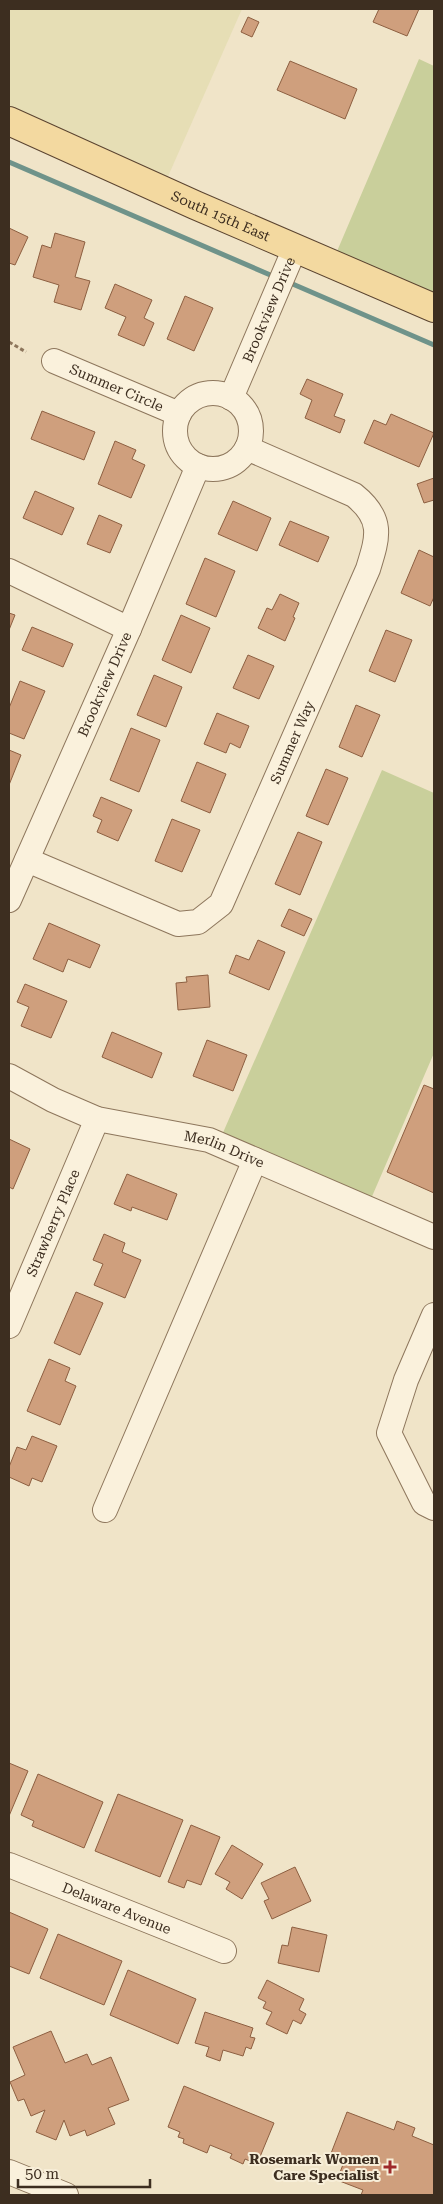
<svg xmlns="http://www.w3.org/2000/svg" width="443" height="2204" font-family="'Roboto Serif',serif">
	<rect width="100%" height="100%" fill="#f0e4c8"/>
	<!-- farmland -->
	<path fill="#e6deb5" d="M9 9H242L162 190 9 121Z"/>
	<!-- green -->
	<path fill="#c9cf9b" d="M419 59 434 66V307L332 263Z
		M382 770 434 793V1053L367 1208 218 1144Z"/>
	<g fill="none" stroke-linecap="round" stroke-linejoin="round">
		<!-- stream -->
		<path stroke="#6f938a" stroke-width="5" d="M9 162 275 277
			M288 282 434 345"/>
	</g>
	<!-- building -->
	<path fill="#cf9f7d" stroke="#8d5f41" d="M379 9H419L407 36 373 22Z
		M248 17 259 22 252 37 241 32Z
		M290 61 357 89 345 119 277 90Z
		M9 228 28 237 15 265 9 263Z
		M55 233 85 242 75 277 90 281 81 310 54 302 59 285 33 277 42 245 51 248Z
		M115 284 152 300 144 318 154 323 144 346 118 335 126 317 105 308Z
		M185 296 213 308 194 351 167 339Z
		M307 379 343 394 334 416 345 420 340 433 305 418 312 400 300 394Z
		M42 411 95 432 84 460 31 439Z
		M391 414 434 433 419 467 364 443 374 420 386 425Z
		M115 441 136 450 132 459 145 465 131 498 98 484Z
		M434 478V500L424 503 417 484Z
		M35 491 74 508 62 535 23 518Z
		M233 501 271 518 257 551 218 534Z
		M99 515 122 525 110 553 87 544Z
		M290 521 329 537 318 562 279 545Z
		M419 550 434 557V597L430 606 401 593Z
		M205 558 235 571 216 617 186 604Z
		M280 594 299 603 293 617 295 618 285 641 258 628 267 608 272 610Z
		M9 613 15 615 9 630Z
		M181 615 210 628 191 673 162 660Z
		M32 627 73 644 63 667 22 650Z
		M386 630 412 640 395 682 369 671Z
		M248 655 274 666 259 699 233 688Z
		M154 675 182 687 166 727 137 715Z
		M20 681 45 691 24 739 9 733V708Z
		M356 705 380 715 362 757 339 747Z
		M217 713 249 726 240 748 230 743 226 753 204 744Z
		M131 728 160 740 139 792 110 780Z
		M9 750 21 755 9 785Z
		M197 762 226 774 210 813 181 801Z
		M326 769 348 778 328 825 306 816Z
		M101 797 132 810 118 841 97 832 102 820 93 816Z
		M172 819 200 830 182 872 155 861Z
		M298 832 322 842 300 895 275 884Z
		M289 909 312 919 304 936 281 926Z
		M49 923 100 945 90 968 68 959 63 972 33 959Z
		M258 940 285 952 269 990 229 973 236 955 249 960Z
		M208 975 210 1007 178 1010 176 983 187 982 186 977Z
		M25 984 67 1001 51 1038 21 1026 29 1007 17 1002Z
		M112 1032 162 1053 152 1078 102 1057Z
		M207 1040 247 1055 233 1091 193 1076Z
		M424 1085 434 1089V1193L387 1172Z
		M9 1139 30 1149 13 1189 9 1187Z
		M127 1174 177 1194 167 1220 132 1207 131 1211 114 1204Z
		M104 1234 125 1243 122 1252 141 1260 125 1298 94 1285 103 1264 93 1260Z
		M76 1292 103 1303 80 1355 54 1343Z
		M49 1359 70 1368 65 1381 76 1386 60 1425 27 1411Z
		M32 1436 57 1446 42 1482 32 1478 29 1486 9 1477V1467L17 1447 26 1450Z
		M9 1763 28 1771 9 1816Z
		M38 1774 103 1802 84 1848 32 1826 34 1821 21 1815Z
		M118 1794 183 1820 160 1877 95 1851Z
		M191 1825 220 1837 201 1885 187 1880 184 1888 168 1882Z
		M232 1845 263 1864 242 1899 226 1889 230 1882 215 1874Z
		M295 1867 311 1901 272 1919 264 1901 269 1899 261 1883Z
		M9 1912 48 1929 29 1974 9 1966Z
		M292 1927 327 1935 319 1972 278 1963 282 1945 288 1946Z
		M58 1934 122 1961 104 2005 40 1978Z
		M128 1970 196 1999 178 2044 110 2015Z
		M267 1980 304 1999 299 2010 306 2014 301 2024 293 2020 287 2034 266 2024 272 2012 263 2008 266 2002 258 1998Z
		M205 2012 253 2028 250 2037 255 2038 251 2049 246 2047 243 2056 223 2050 220 2061 206 2056 209 2047 195 2043Z
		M51 2031 65 2063 87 2054 92 2065 111 2057 129 2100 108 2108 115 2124 87 2136 85 2130 70 2136 64 2120 56 2140 36 2132 45 2110 31 2116 24 2099 18 2101 10 2082 25 2075 13 2047Z
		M184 2086 274 2123 257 2164 245 2159 243 2164 230 2158 232 2154 210 2145 207 2153 183 2143 184 2139 178 2137 180 2132 168 2127Z
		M347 2112 394 2130 397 2121 415 2128 412 2136 434 2145V2195H361L363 2190 337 2180 344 2162 330 2156Z"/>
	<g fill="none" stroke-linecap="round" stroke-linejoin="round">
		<!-- minor casing -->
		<g stroke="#8d765c" stroke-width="26">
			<g id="minor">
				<path id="s1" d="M54 361 179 414"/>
				<circle cx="213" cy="431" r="38"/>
				<path id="s2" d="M231 398 295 248"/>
				<path d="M9 571 129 629"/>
				<path id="s3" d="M27 860 178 924 198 922 221 904 368 569C378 537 384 519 354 495L247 448"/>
				<path id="s4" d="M9 900 129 629 198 466"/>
				<path id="s5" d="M9 1076 53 1100 97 1119 209 1140 434 1237"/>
				<path d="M434 1315 406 1380 389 1433 424 1503 434 1508"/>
				<path id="s6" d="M9 1326 97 1119"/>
				<path d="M105 1510 255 1160"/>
				<path id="s7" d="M9 1865 224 1951"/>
				<path d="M9 2172 66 2195"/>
			</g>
		</g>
		<!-- major casing -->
		<g stroke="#5b4430" stroke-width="30">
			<g id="major">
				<path id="s8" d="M9 121 195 205 434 308"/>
			</g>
		</g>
		<!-- path -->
		<path stroke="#8d765c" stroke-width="3" stroke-dasharray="4 2.5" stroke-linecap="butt" d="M9 342 26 352"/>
		<!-- minor -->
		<use href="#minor" stroke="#faf1dc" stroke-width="24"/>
		<!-- major -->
		<use href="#major" stroke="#f3d9a0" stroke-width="28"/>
	</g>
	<!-- markers -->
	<path fill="#9e2a2b" stroke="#f7eed8" stroke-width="2" d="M387.5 2159.5h5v5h5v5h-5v5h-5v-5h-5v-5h5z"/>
	<g text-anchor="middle" stroke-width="4" stroke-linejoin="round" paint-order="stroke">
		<!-- street labels -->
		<g font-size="14" fill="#3d2e20" stroke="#f7eed8">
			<text dy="5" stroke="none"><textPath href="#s8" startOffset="232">South 15th East</textPath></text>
			<text dy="5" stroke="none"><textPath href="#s2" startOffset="96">Brookview Drive</textPath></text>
			<text dy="5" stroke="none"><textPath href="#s1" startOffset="68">Summer Circle</textPath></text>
			<text dy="5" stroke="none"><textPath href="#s4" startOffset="236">Brookview Drive</textPath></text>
			<text dy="5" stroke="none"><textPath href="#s3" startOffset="390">Summer Way</textPath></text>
			<text dy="5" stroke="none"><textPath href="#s5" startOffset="229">Merlin Drive</textPath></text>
			<text dy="5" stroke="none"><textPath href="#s6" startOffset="112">Strawberry Place</textPath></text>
			<text dy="5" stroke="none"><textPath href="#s7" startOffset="116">Delaware Avenue</textPath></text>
		</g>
		<!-- poi labels -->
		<g font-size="14" font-weight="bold" fill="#3d2e20" stroke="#f7eed8" text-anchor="end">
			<text x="379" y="2164">Rosemark Women<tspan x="379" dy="16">Care Specialist</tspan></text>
		</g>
	</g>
	<!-- border -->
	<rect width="443" height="2204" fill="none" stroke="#3d2e20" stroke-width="20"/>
	<!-- scale -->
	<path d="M18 2179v8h132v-8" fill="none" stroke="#3d2e20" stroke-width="2.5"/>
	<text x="25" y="2179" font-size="15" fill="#3d2e20" stroke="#f7eed8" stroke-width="4" paint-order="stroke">50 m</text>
</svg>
